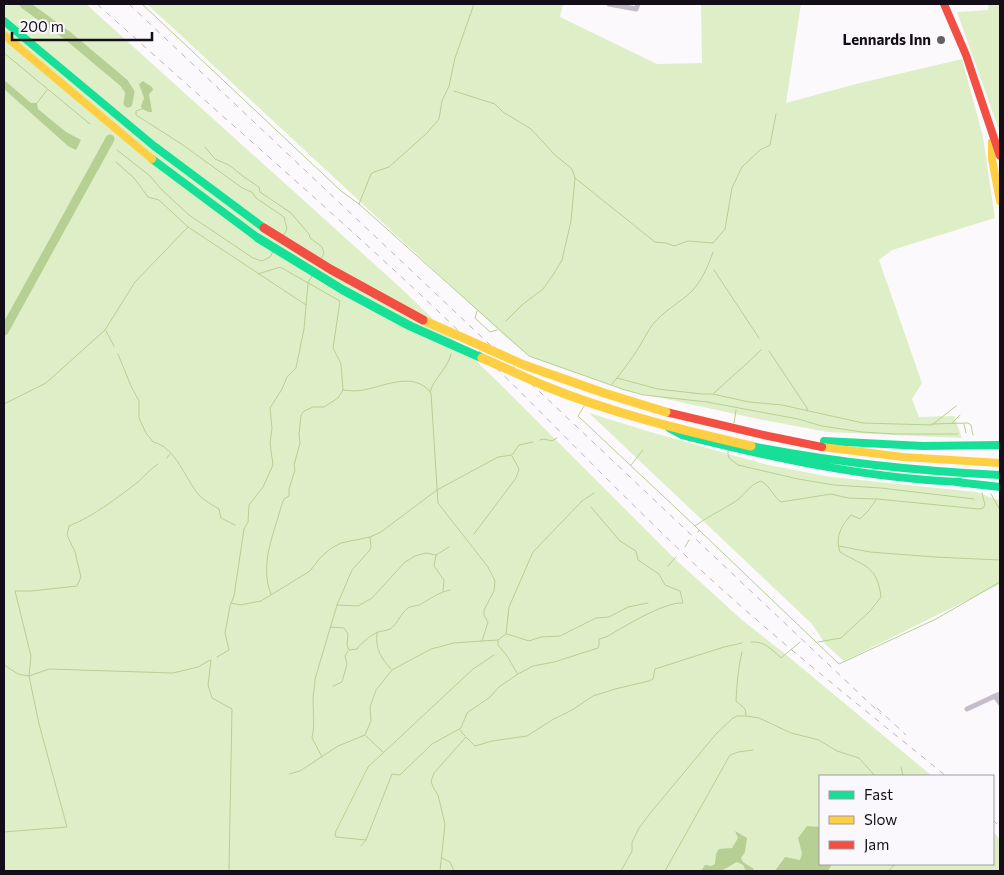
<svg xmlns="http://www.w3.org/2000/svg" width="1004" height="875" font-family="Commissioner,sans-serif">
	<rect width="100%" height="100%" fill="#fbf9fc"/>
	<!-- green -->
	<path fill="#deefc7" d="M4 4H86L403 290 500 384 675 559 742 620 784 653 932 776H820V864H993V832L1000 839V871H4Z
		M147 4H563L560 17 657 64 702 63 701 4H801L786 103 856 84 962 59 983 137 995 218 892 250 879 260 922 383 912 399 919 417 954 416 962 438 827 432 758 419 625 390 529 356 506 337Z
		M989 4H1000V133L957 12 988 10Z
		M589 413 647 431 768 465 831 477 976 492 998 500 1000 504V584L844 661 826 645 812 624Z"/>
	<!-- water -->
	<path fill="#b6cf92" d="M4 80 31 103H37L38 109 66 132 81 140 76 150 68 146 4 89Z
		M143 81 152 87 153 90 149 94 152 112H149L142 109 141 106 144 98 139 84Z
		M807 826 820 827V864H832L828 871H775L785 857 800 860 802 853 798 838Z
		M735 831 747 838 745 852 741 858 743 862 754 869 752 871H746L743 865 737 862 721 871H701L705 865 711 866 715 864 716 854 719 849 732 848 738 838Z"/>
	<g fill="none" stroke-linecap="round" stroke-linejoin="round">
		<!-- stream -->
		<path stroke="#b6cf92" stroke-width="1" d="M142 4 341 191 359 204 529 356 625 390 644 395 707 402 798 419 822 426 862 432 895 434H958
			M4 53 90 124
			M454 91 495 104 503 112 531 129 555 155 572 169 575 178 571 221 562 260 553 275 543 289 523 304 506 321
			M37 103 47 90
			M142 109 136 111V115L180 143 241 187 253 193 256 198 284 217 287 229 283 236
			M205 147 215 159 229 165 244 177 259 187 260 192 291 213 309 234 310 238 322 247 324 253 321 259
			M117 150 150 176 161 189 189 215 253 258 262 261 270 257 273 252
			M116 162 134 178 148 197 159 200 188 227 306 305
			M575 178 655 242 666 243 674 246 688 241 713 243 725 229 732 188 742 167 760 150 770 145 776 114
			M359 204 371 174 374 172 389 167 427 133 439 119 442 101 449 86 455 58 474 4
			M714 270 759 338
			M258 274 280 267 340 301 333 348 341 364 343 390 338 398 324 407H313L304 411 301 415 299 434 300 443 294 465 295 470 289 489V496L284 499 282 504C274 533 259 565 271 594
			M477 311 475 318 490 332 497 330
			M106 331 114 346
			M769 351 807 408V411
			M118 354 131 386 139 401V418L146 433 153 442C176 447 185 479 199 495 204 500 212 505 219 509L221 518 235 525
			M617 378 658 389 702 394H713L749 402 782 405 863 423 932 425 956 406
			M612 384C622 372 631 360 639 347 644 339 647 332 653 324 664 311 679 303 691 292 702 281 708 266 713 252
			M430 392C434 378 448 368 451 354
			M714 393C729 379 746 365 761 350
			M586 403 578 416 695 526
			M4 404 46 383 105 330 135 282 188 227
			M734 423 736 410
			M952 423 960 415
			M932 424 968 423 971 425 973 435
			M964 424 966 433
			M540 440 544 439 552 441 557 438
			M728 449V455L729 458 738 465 798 479 834 485 881 488 974 499
			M167 458 170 454
			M631 465 643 450
			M991 494 1000 510
			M244 529 248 522 249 505 263 487 273 465 270 443 272 428 270 408 282 389 287 377 296 368 304 329 308 283 312 276
			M699 530 839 664 936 619 1000 582
			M698 532 699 530 695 526C707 517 720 511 733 503 745 496 747 486 761 481 770 486 773 496 781 502L831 494 848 498 877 499 979 509 983 508 985 505 982 493
			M474 534 516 478 519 469 512 456
			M839 546 870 552 935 557 1000 560
			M685 547 689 540
			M436 555 434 566 444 580 443 591
			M668 566 676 557
			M231 603 240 605 261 601 310 571 320 558 330 549 341 543 370 537 381 532 437 490 498 457 512 455 519 445 533 442
			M337 605 358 606 372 598 405 562 415 556 426 553 436 555 449 547
			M330 627 344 628 348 634 347 645 349 650 357 649C361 643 371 635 378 632 381 631 386 631 390 629 397 625 400 614 408 608 411 606 416 606 419 605 429 600 439 592 450 590
			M377 633C375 649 381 658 391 669
			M507 634 529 641 541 637 560 636 596 618 609 617 628 607 648 603
			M482 641 498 640 506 634 509 607 533 552 582 501 594 493
			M498 641V645L507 656 517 673
			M751 642C765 641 771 649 781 658L800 642
			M818 642 841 638 870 611 881 597C877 565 865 567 840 552 835 537 841 526 851 515L860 519 868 511 876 500
			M742 652C738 668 737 684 736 701L745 709 746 715
			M217 657 229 650 225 633 230 606 234 596 244 529
			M211 660 208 685 212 698 232 709 229 871
			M4 665 18 674 29 676 49 669 173 673 198 667 210 660
			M333 686 342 682 347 664 345 656 348 651
			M460 730 465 736
			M366 736 383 752
			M322 757 312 738C315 724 313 713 313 700 313 693 315 687 315 679L337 605 352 570 369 551 371 547 370 537
			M901 767 903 776
			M289 774 300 771 338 746 365 735 371 721 370 707 376 690 392 670 431 649 454 643 482 641 488 622 484 615V610L494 591 495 581 488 567 438 503 431 393C412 368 379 390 355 391 351 391 347 390 343 390
			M4 832 67 827 39 724 29 676 31 656 15 591H31L77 586 81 577 75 552 67 535 69 526C94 516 117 498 138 482 145 476 150 469 158 464
			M366 840 336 837 335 833 368 767 473 669 494 655
			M361 846 366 840 392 774 400 775 432 744 461 728 467 713 490 697 499 687 518 674 533 666 554 662 598 648 599 645V639L606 637C624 627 663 602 683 603L680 591 665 585 659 574 638 560 636 551 620 541 591 507
			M442 858 450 862 454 871
			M440 871 445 824 438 795 433 787 431 781 434 773 466 737 475 746 492 741 527 736 552 720 572 710 593 696 615 689 649 681 653 679 655 669 724 647 742 643
			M621 871 632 851V842L639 828 652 811 716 734 733 718 737 716H746L759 718 791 733 819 740 837 751 859 758 875 776
			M665 871 730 755 738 752 753 750
			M889 871 895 864"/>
		<!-- river -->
		<path stroke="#b6cf92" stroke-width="9" d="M24 4 68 36 124 83 130 92 128 103
			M4 331 110 139"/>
		<!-- street -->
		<path stroke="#c5bccc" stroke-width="5" d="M609 4 636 9 638 4
			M1000 694 995 696 1000 703
			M967 709 995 696"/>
		<!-- fast -->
		<path stroke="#16e098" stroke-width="8" d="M4 21 154 146 264 228
			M152 159 258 238
			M669 428 682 435C774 458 865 478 960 482
			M824 441 923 446 1000 445
			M751 446C833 462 916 471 1000 475
			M956 482 1000 487"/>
		<!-- slow -->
		<path stroke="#ffcf43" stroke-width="8" d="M4 35 152 159
			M992 142V159L1000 201
			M822 447 903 457 1000 463"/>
		<!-- jam -->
		<path stroke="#f24e42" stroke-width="8" d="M944 4 966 55 1000 156
			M666 412 768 436 822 447"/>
		<!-- rail -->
		<path stroke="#bbb8c0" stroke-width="1" stroke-dasharray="6 6" stroke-linecap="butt" d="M97 4C211 107 328 207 440 313 529 398 613 488 703 572 781 644 864 709 946 776
			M129 4 881 714
			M877 708 906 735
			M993 820 1000 827"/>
		<!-- fast-bridge -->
		<path stroke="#16e098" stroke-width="9" d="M258 238 343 290 410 326 482 358"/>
		<!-- slow-bridge -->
		<path stroke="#ffcf43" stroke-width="9" d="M423 320 524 365 604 393 666 412
			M482 358C503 367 524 377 545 386 611 413 682 430 751 446"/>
		<!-- jam-bridge -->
		<path stroke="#f24e42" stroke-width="9" d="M264 228 330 269 423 320"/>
	</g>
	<!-- markers -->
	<circle fill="#646067" stroke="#fbf8fd" stroke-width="2" cx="941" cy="40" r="5"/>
	<g text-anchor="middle" stroke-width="4.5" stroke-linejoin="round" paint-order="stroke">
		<!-- poi labels -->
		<g font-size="15" font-weight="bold" fill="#130e17" stroke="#fbf8fd" text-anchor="end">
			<text x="931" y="45">Lennards Inn</text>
		</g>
	</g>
	<!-- border -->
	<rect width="1004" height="875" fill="none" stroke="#130e17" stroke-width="10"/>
	<!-- legend -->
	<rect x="819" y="775" width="175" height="90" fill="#fbf8fd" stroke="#9e9aa1"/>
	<rect x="829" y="791" width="25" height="8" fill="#16e098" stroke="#9e9aa1"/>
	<text x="864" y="800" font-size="15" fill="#130e17">Fast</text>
	<rect x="829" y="816" width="25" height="8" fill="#ffcf43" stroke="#9e9aa1"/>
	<text x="864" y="825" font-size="15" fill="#130e17">Slow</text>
	<rect x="829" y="841" width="25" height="8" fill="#f24e42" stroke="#9e9aa1"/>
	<text x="864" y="850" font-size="15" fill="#130e17">Jam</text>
	<!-- scale -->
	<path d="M12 32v8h140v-8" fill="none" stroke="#130e17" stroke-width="2.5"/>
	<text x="20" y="32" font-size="15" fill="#130e17" stroke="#fbf8fd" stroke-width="4" paint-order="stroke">200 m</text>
</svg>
